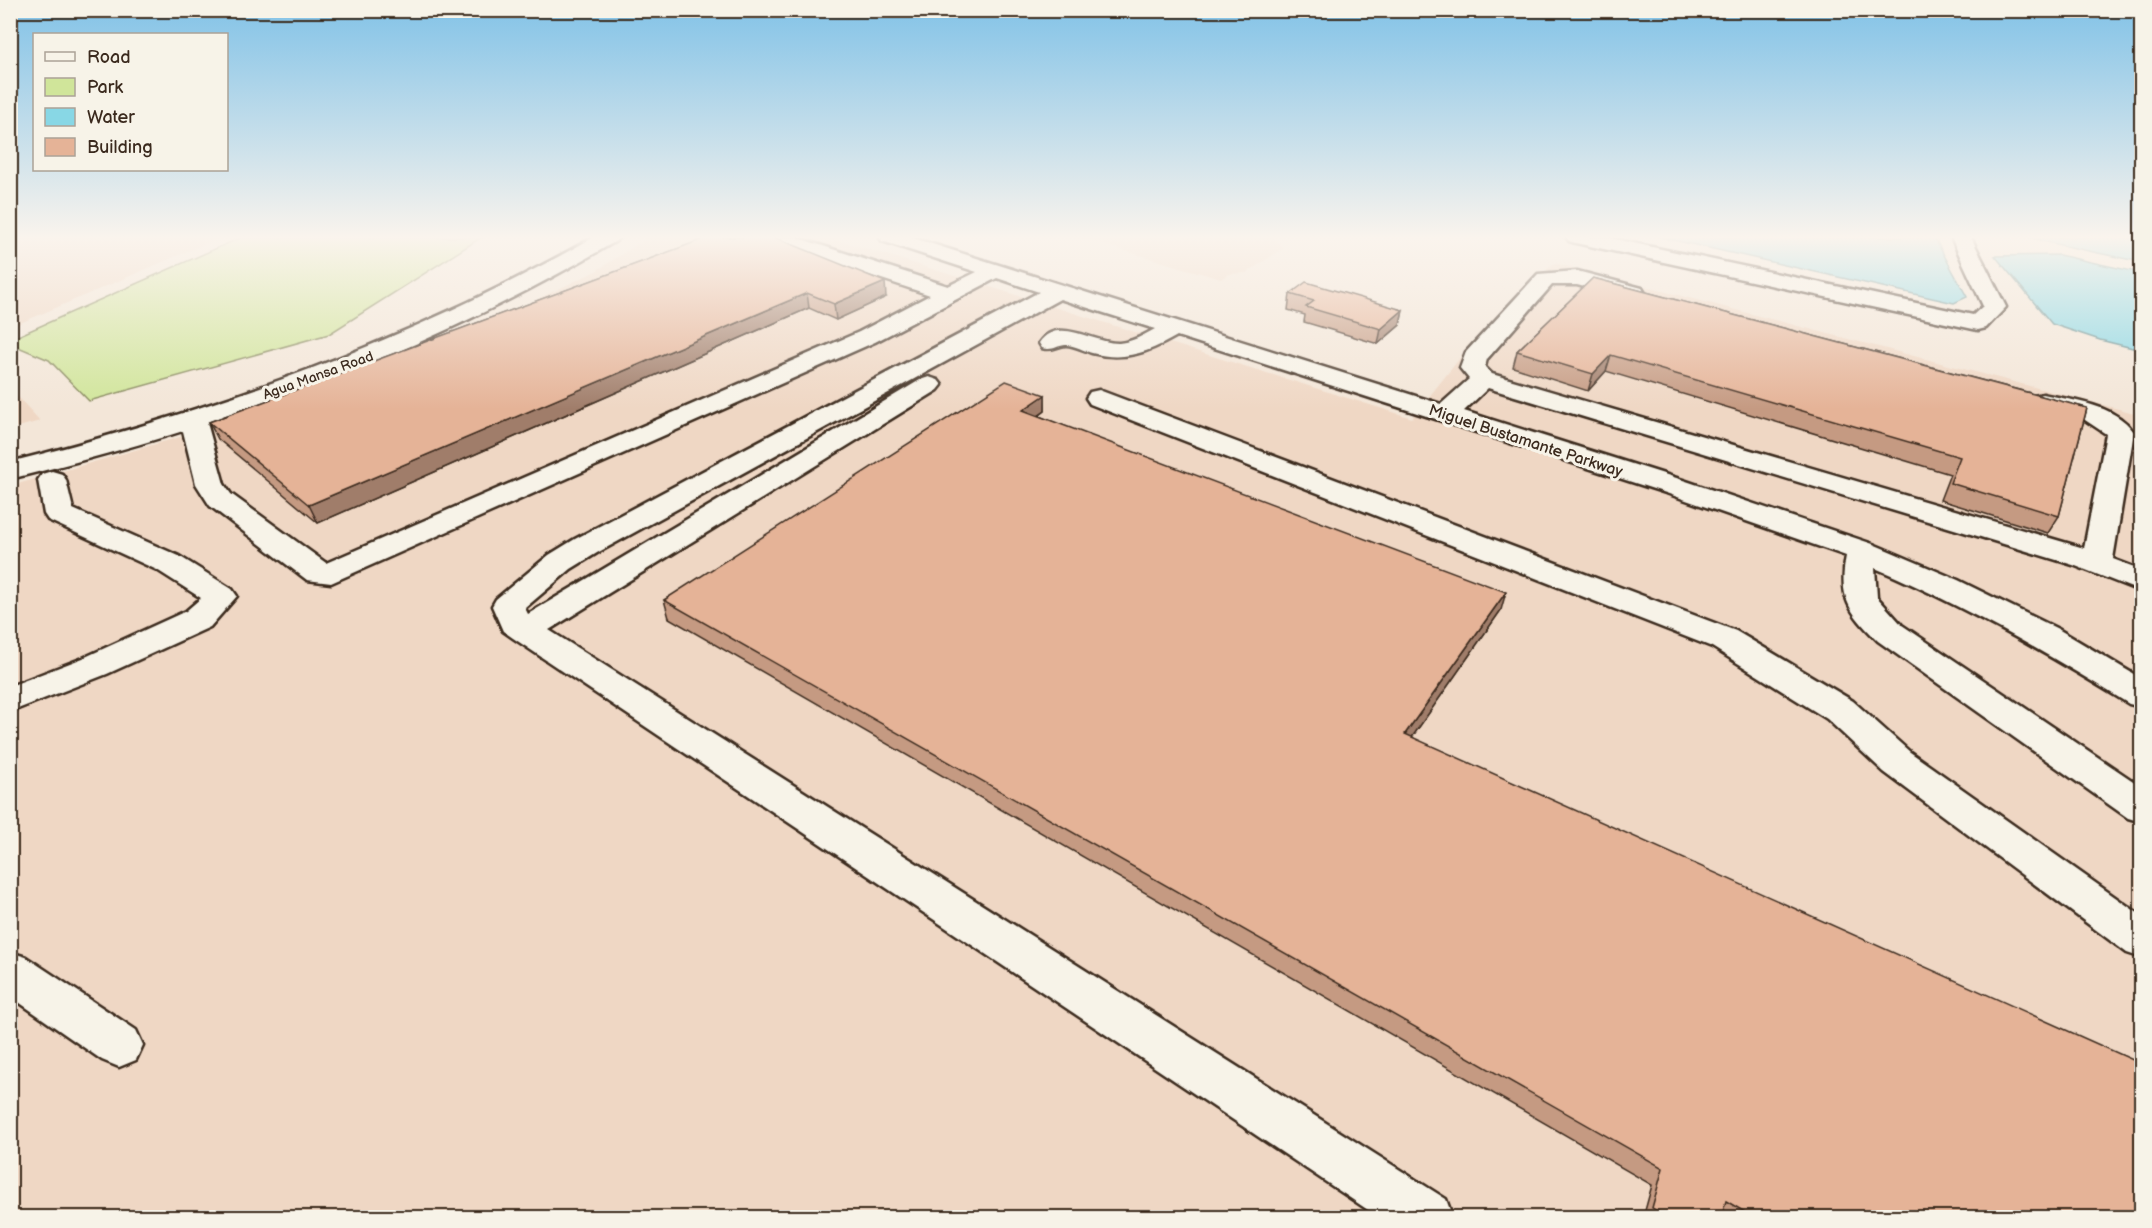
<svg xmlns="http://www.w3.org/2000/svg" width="2152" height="1228" font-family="'Balsamiq Sans',sans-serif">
	<rect width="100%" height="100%" fill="#f3e6d8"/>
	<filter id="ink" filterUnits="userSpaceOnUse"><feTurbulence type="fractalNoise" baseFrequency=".0167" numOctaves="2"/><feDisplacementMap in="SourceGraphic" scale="12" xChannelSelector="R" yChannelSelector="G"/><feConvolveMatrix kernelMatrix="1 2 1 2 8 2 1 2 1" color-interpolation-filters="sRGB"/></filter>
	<g filter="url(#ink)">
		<!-- built -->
		<path fill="#efd7c4" d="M11 237H221L11 327Z
			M648 237H829L1412 418 1472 343 1554 263 2134 413 2141 429V1217L11 1218V486L256 415 459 337 596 271Z
			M1078 237H1273L1284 248 1246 273 1228 274 1221 279Z
			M11 389 40 421 11 429Z"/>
		<!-- green -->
		<path fill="#d0e59a" stroke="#86885c" stroke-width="1.5" d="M242 237H482L329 334 89 401 49 360 11 344V339Z"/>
		<!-- water -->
		<path fill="#88d7e5" stroke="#699295" stroke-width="1.5" d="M1660 237H1934L1967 297 1954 303Z
			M2030 237H2141V262L2042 241Z
			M2059 255 2141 273V350L2100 340 2052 324 1995 256Z"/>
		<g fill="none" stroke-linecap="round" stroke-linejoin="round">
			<!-- minor casing -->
			<g stroke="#3b2a1e" stroke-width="5">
				<path id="minor" d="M764 237H795L948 286 977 272 882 241 879 237H910L1441 404 1469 379 1460 368 1466 352 1538 274 1577 271 1642 288 1645 293 1642 298 1634 300 1577 285H1552L1487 359 1485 367 1492 374 2084 548 2106 434 2085 420 2034 408 2030 402 2034 396 2043 394C2074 401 2114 404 2134 432L2113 559 2142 570V592L2073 565 1488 388 1464 411 1686 481 1873 544 1958 580 2058 629 2142 679V707L2129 704C2047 653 1964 606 1875 568L1877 597 1902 625 2142 787V822L2128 818 1878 641C1849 612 1838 598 1846 556L1666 493 1177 336C1149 352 1124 362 1092 353 1085 351 1072 344 1065 345 1056 346 1053 351 1042 348L1039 343C1058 315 1094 344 1119 343 1132 342 1144 335 1155 329L1060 299 597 553 571 569 525 608 528 614 920 380 929 377 938 380 942 385 938 390 549 630 1446 1199 1453 1218H1380L513 638 503 631 492 606 496 599 549 555 575 539 1039 292 997 278 875 342 331 583 307 580 210 506 196 484 180 419 184 413 193 411 202 413 206 419 224 484 231 494 326 563 859 332 930 295 767 241Z
					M1566 237H1605L1973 315 1983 306 1951 237H1971L2006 307 1986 328 1978 330 1576 243 1569 241Z
					M1099 390 1736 631 1853 701 1910 752 2142 916V958L2127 953 1884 772 1827 719 1712 647 1090 404 1086 398 1090 392Z
					M52 471 62 474 66 480 73 509 179 556 232 589 237 596 210 627 107 674 10 712V686L83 658 186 611 201 598 157 570 48 520 44 514 38 480 42 474Z
					M10 952 26 957 136 1030 143 1045 136 1060 119 1067 102 1060 10 996Z"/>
			</g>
			<!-- major casing -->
			<g stroke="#3b2a1e" stroke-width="5">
				<path id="major" d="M594 237H619L616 241C422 355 229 425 10 479V462C215 410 410 341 594 237Z"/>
			</g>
			<!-- minor -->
			<use href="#minor" fill="#f7f3e8" fill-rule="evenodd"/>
			<!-- major -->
			<use href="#major" fill="#f7f3e8" fill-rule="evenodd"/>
		</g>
		<!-- wall -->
		<path fill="#c59a82" stroke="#3b2a1e" stroke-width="1.5" d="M709 237 886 297 836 320 809 308 318 523 218 439 209 422Z
			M1593 278 2087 408 2059 516 2048 533 1940 500 1950 474 1606 371 1588 391 1513 367 1517 351Z
			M1290 294 1403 310 1400 325 1378 344 1304 322 1305 315 1288 310Z
			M1045 395V411L1039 416 1501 610 1412 737 2142 1218H1643L1652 1185 669 618 664 600Z"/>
		<!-- shaded-wall -->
		<path fill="#a07d6a" stroke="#3b2a1e" stroke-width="1.5" d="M885 282 886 297 836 320 834 304Z
			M807 293 809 308 318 523 309 505Z
			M1403 310 1400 325 1378 344 1381 329Z
			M1611 355 1606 371 1588 391 1593 374Z
			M1045 395V411L1023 426V410Z
			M1506 592 1501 610 1401 753 1405 734Z"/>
		<!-- building -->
		<path fill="#e5b397" stroke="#3b2a1e" stroke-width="1.5" d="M709 237H774L885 282 834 304 807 293 309 505 209 422Z
			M1593 278 2087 408 2059 516 1950 483 1960 457 1611 355 1593 374 1517 351Z
			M1306 282 1403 310 1381 329 1306 307 1314 301 1290 294Z
			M1006 381 1045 395 1023 410 1506 592 1405 734 2142 1064V1218H1755L1726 1201 1721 1218H1669L1652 1208 1663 1168 664 600Z"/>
	</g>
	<!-- sky -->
	<linearGradient id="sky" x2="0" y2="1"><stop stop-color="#81c2e7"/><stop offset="0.58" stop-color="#faf4ed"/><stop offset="1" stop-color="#faf4ed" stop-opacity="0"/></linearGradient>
	<rect width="2152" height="409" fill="url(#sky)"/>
	<g text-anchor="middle" stroke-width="6" stroke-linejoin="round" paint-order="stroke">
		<!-- far-street labels -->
		<g font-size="14" fill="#3b2a1e" stroke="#f7f3e8">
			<text transform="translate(318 375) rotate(-20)" y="5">Agua Mansa Road</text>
		</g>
		<!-- street labels -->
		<g font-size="16" fill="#3b2a1e" stroke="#f7f3e8">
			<text transform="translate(1526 440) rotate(18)" y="6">Miguel Bustamante Parkway</text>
		</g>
	</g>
	<!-- margin -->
	<rect width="2152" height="1228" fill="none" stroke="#f7f3e8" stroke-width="36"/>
	<rect x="18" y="18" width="2116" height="1192" fill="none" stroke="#3b2a1e" stroke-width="2" filter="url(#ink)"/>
	<!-- legend -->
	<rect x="33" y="33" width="195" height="138" fill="#f7f3e8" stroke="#aca397" stroke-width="1.5"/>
	<rect x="45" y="52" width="30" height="9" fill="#f7f3e8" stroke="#aca397" stroke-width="1.5"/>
	<text x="87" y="63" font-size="18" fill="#3b2a1e">Road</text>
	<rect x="45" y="78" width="30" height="18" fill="#d0e59a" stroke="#aca397" stroke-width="1.5"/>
	<text x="87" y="93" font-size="18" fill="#3b2a1e">Park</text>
	<rect x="45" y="108" width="30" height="18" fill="#88d7e5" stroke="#aca397" stroke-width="1.5"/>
	<text x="87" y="123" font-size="18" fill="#3b2a1e">Water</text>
	<rect x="45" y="138" width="30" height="18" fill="#e5b397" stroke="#aca397" stroke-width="1.5"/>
	<text x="87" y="153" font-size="18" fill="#3b2a1e">Building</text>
</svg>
